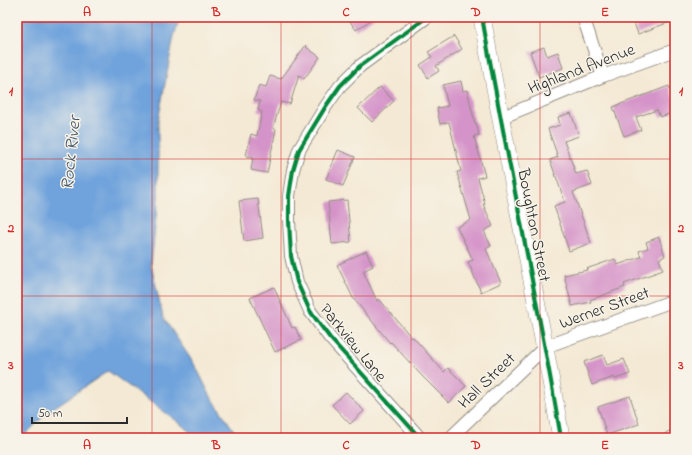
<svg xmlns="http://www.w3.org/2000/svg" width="692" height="455" font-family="'Indie Flower',sans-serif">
	<rect width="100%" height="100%" fill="#f7f3e8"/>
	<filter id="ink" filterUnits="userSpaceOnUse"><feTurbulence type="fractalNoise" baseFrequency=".025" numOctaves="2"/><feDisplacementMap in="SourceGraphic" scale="8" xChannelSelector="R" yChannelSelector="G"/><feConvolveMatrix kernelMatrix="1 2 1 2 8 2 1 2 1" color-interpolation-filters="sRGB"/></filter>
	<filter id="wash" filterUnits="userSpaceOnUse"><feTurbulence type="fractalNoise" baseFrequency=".012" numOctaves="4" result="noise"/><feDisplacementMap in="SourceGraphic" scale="16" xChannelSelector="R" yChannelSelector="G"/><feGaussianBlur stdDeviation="0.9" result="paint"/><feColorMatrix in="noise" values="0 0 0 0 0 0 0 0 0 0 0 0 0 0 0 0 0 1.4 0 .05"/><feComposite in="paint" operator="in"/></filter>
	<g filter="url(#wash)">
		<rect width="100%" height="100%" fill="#f4e9d4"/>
		<!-- water -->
		<path fill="#70a3dc" stroke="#4e6784" d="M17 17H180L174 36 158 121V198L151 265 163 317 196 367 210 395 239 438H197L177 421 108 371 49 411 22 438H17Z"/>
		<g id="blocks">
			<!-- building -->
			<path fill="#d594c9" d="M347 17H375L356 30Z
				M632 17H675V20L638 34Z
				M454 36 462 49 436 66 439 71 428 78 420 65 432 57 428 52Z
				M306 45 307 46 306 47 320 57 304 79 299 75 290 104 281 102 273 128 276 129 267 173 251 170 253 157 246 156 251 134 257 136 262 112 258 110 260 101 254 100 259 85 266 87 270 76 281 79Z
				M544 47 547 56 558 52 563 68 539 77 530 52Z
				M461 81 463 91 467 90 475 123H476L479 135 474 136 485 176 478 178 485 204H483L493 226 484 231 491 246 486 249 501 283 481 292 468 262 473 260 457 227 471 220 457 172 461 171 449 122 440 124 437 108 448 106 443 85Z
				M669 86 675 101V112L660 117 657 110 636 117 641 130 624 136 613 107Z
				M380 87 394 101 372 122 358 108Z
				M571 113 579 136 564 141 576 174 587 171 592 185 573 192 591 243 569 251 554 206 565 202 550 160 558 157 548 129 560 125 558 117Z
				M338 150 355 157 343 186 326 179Z
				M258 199 263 238 244 241 239 201Z
				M347 200 351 242 332 244 328 202Z
				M659 237 665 256 659 259 663 270 624 284 625 287 590 300 591 302 572 306 564 275 587 270 586 269 615 259 617 265 641 257 639 251 648 248 646 242Z
				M366 251 373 266 363 271 377 301 379 299 412 338 413 337 444 372 448 368 466 386 449 403 422 376 391 342 390 343 353 298 337 265Z
				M274 287 292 328 295 327 301 340 275 352 250 298Z
				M603 355 607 365 624 359 630 374 615 379 614 377 592 385 584 362Z
				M346 392 364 411 350 424 332 405Z
				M630 396 639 424 607 435 598 407Z"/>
		</g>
	</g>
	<g filter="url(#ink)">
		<use href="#blocks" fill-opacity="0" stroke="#908a80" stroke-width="1"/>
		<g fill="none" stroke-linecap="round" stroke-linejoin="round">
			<!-- street casing -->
			<g stroke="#908a80" stroke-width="14">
				<path id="street" d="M583 17 603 76
					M500 118 603 76 675 50
					M420 438 330 338 310 311 297 282 291 256 289 221V196L293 170 299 150 326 106 340 86 360 66 427 17
					M450 438 545 347 675 300
					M670 438 675 436"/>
			</g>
			<!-- secondary casing -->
			<g stroke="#908a80" stroke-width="18">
				<path id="secondary" d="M482 17C507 158 537 297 561 438"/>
			</g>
			<!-- street -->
			<use href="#street" stroke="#fff" stroke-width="12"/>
			<!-- secondary -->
			<use href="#secondary" stroke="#fff" stroke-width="17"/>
			<!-- cycleway casing -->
			<g stroke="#f7f3e8" stroke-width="6">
				<path id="cycleway" d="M482 17C507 158 537 297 561 438
					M420 438 330 338 310 311 297 282 291 256 289 221V196L293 170 299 150 326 106 340 86 360 66 427 17"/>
			</g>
			<!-- cycleway -->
			<use href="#cycleway" stroke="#00873e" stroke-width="4"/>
		</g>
	</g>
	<!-- grid -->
	<path fill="none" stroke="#d62828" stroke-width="1" stroke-opacity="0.55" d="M152 17V438M281 17V438M411 17V438M540 17V438M17 159H675M17 296H675"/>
	<g text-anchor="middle" stroke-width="3" stroke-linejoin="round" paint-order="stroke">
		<!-- street labels -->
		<g font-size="17" fill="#2b2b2b" stroke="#f7f3e8">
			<text transform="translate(581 68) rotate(-21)" y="6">Highland Avenue</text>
			<text transform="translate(535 225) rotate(79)" y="6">Boughton Street</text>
			<text transform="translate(604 307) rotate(-20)" y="6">Werner Street</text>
			<text transform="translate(354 342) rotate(51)" y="6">Parkview Lane</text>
			<text transform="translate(486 380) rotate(-44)" y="6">Hall Street</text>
		</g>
		<!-- water labels -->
		<g font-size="18" font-style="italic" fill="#435569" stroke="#f7f3e8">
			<text transform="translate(70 153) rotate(-84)" y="6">Rock River</text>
		</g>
	</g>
	<!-- margin -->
	<rect width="692" height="455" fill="none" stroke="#f7f3e8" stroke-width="44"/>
	<!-- scale -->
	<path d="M32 417v6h95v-6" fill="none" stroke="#2b2b2b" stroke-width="2"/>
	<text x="38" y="417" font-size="12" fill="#2b2b2b" stroke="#f7f3e8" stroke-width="3" paint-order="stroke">50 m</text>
	<rect x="22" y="22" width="648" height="411" fill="none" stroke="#d62828" stroke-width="1.5"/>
	<g font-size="13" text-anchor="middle" font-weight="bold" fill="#d62828">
		<text x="87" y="16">A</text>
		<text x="216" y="16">B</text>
		<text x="346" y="16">C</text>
		<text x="476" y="16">D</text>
		<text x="605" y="16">E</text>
		<text x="11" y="95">1</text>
		<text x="681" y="95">1</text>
		<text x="11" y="232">2</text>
		<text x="681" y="232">2</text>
		<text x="11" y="369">3</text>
		<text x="681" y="369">3</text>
		<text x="87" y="449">A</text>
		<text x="216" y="449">B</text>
		<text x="346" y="449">C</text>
		<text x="476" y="449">D</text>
		<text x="605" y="449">E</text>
	</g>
</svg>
